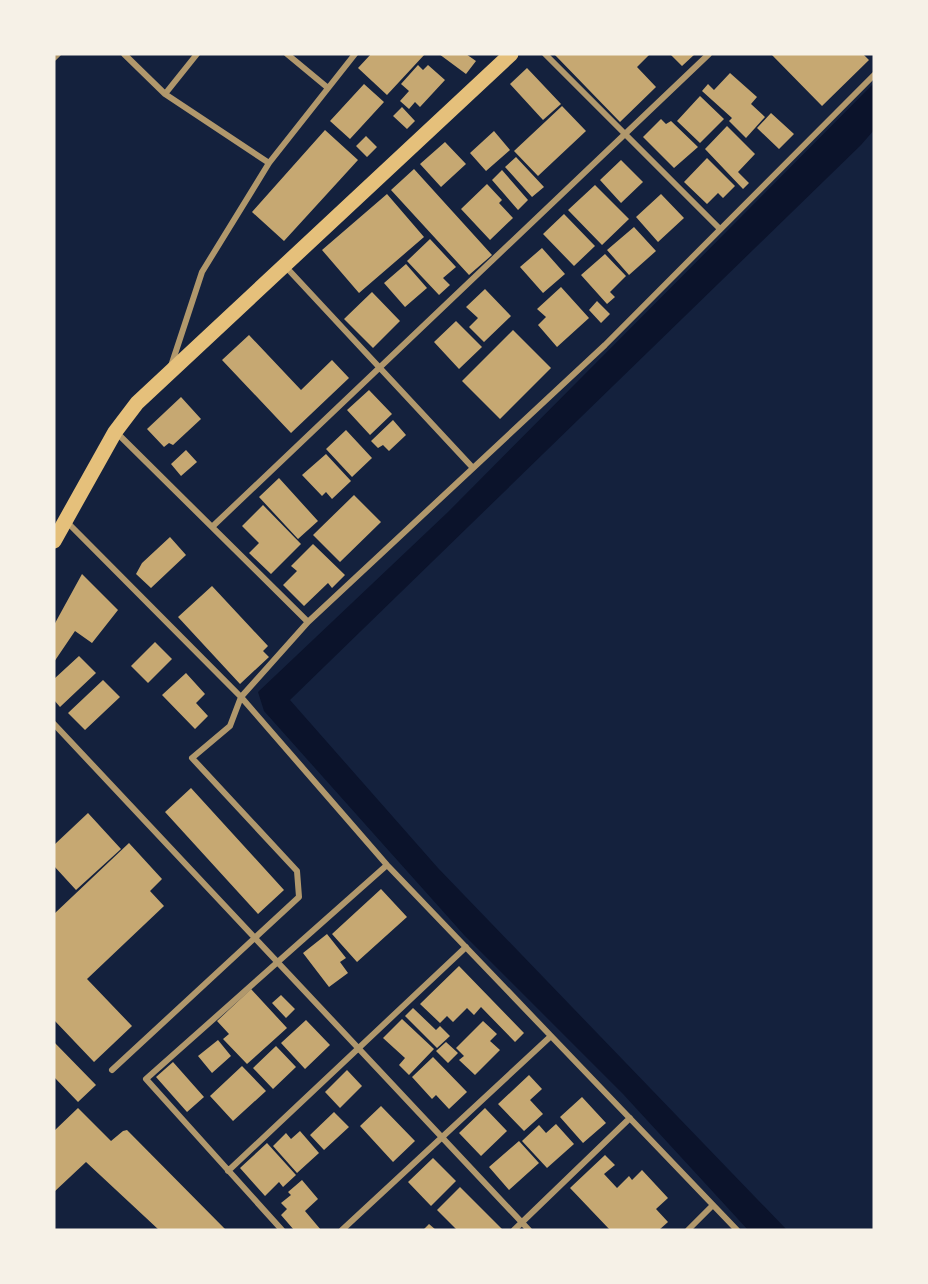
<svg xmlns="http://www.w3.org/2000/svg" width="928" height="1284" font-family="Barlow,sans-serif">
	<rect width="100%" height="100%" fill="#14213d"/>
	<!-- water -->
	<path fill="#0b132b" d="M874 83V130L861 145 290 700 438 868 787 1230H748L623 1094 465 936 264 711 258 692 448 512Z"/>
	<!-- building -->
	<path fill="#c6a872" d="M371 54H425L387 95 358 68Z
		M439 54H466L476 61 466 74Z
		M554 54H650L637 67 656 87 620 122Z
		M670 54H695L682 66Z
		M771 54H863L869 60 822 106Z
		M418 65 423 70 428 65 445 80 420 107 415 102 409 109 400 101 409 91 401 84Z
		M527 68 561 104 543 120 510 84Z
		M730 73 757 97 751 104 765 117 746 138 729 121 732 118 702 91 708 84 714 90Z
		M364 84 384 102 350 139 330 121Z
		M700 96 724 119 700 143 677 121Z
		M562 106 586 131 538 176 514 151Z
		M402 107 415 121 407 129 393 116Z
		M771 113 794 134 779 149 757 128Z
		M661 119 666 124 671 121 698 147 674 168 643 137Z
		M727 126 755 154 738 172 749 183 743 189 705 149Z
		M325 130 358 160 284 241 252 212Z
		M494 131 510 150 486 171 470 153Z
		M366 136 377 147 367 157 356 146Z
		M445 142 466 164 441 187 420 164Z
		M516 157 544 187 532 197 505 167Z
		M707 158 735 186 723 198 718 193 707 204 684 182Z
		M621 160 643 182 621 203 600 180Z
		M414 169 492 255 469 275 391 190Z
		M502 170 528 200 518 210 492 180Z
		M487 184 502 200 499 203 513 218 490 240 461 209Z
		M595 185 629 219 602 245 568 210Z
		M387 194 424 237 359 293 322 250Z
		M661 194 684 218 658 242 636 217Z
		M564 214 595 246 574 266 543 234Z
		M634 227 656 251 629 275 607 250Z
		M430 239 456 267 443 278 450 285 439 295 407 261Z
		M542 248 565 274 543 293 520 267Z
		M605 254 626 276 610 292 615 297 607 304 581 275Z
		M406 264 427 288 405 307 384 283Z
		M561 287 589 318 557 347 538 325 546 317 537 309Z
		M485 289 511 316 484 342 469 327 478 318 466 307Z
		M372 292 400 321 373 348 344 319Z
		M597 301 610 314 601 323 589 310Z
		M456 321 482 347 459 369 434 342Z
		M513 330 551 368 500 419 462 381Z
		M249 335 301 390 332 360 349 378 291 433 222 360Z
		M369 390 392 414 370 435 347 410Z
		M181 397 201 419 173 445 169 443 164 447 147 429Z
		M393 420 406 435 389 451 383 445 378 448 371 441Z
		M346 430 372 458 352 477 326 449Z
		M186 450 197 462 181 476 171 464Z
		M326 454 351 481 332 499 326 492 322 496 302 475Z
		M279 478 318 521 298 539 259 497Z
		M354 495 381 522 340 562 313 535Z
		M263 505 301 544 271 574 249 553 259 543 242 526Z
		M170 537 186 555 151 588 136 574 142 563Z
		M313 544 345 575 332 588 328 583 304 606 283 585 297 571 291 566Z
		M82 574 118 610 92 643 75 631 54 662V625Z
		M212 586 268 646 263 651 269 657 240 684 178 617Z
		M155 642 172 659 148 683 131 666Z
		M79 656 96 673 60 707 54 700V679Z
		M186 673 205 694 196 703 208 716 195 729 162 695Z
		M103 680 120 697 85 730 68 713Z
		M191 788 284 890 258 914 165 812Z
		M88 813 121 849 76 890 54 866V845Z
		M129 843 162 879 150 891 164 906 87 979 132 1026 94 1062 54 1020V914Z
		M381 889 407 917 357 962 332 934Z
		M327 934 346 958 340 962 348 973 329 987 303 953Z
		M459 966 524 1033 515 1042 481 1007 474 1015 467 1008 453 1022 447 1016 440 1023 420 1004Z
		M251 989 287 1028 247 1064 223 1039 229 1034 217 1021Z
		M281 995 295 1009 286 1018 272 1003Z
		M413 1008 436 1030 440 1026 450 1036 437 1048 405 1016Z
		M402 1019 434 1049 409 1075 399 1065 405 1058 383 1038Z
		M306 1020 330 1045 305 1069 281 1043Z
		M483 1021 497 1034 490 1041 500 1050 475 1075 459 1060 464 1056 456 1048Z
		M218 1040 231 1056 212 1073 198 1056Z
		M54 1042 96 1085 78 1102 54 1077Z
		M446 1042 458 1053 448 1063 436 1051Z
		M276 1046 296 1067 273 1089 253 1068Z
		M433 1057 467 1092 449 1109 436 1095 432 1099 412 1077Z
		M173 1062 204 1097 187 1112 156 1077Z
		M242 1066 266 1091 233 1121 210 1096Z
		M347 1070 362 1086 340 1108 325 1092Z
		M529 1075 542 1089 530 1100 543 1114 524 1131 498 1104Z
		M582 1097 606 1123 583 1143 560 1117Z
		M381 1106 415 1141 393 1162 360 1126Z
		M78 1108 111 1141 123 1131 127 1130 226 1230H159L86 1162 54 1192V1131Z
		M485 1108 507 1131 481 1156 459 1133Z
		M334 1112 349 1127 324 1150 310 1135Z
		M556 1124 574 1144 547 1168 522 1141 539 1125 546 1133Z
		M300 1131 319 1153 297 1173 273 1146 286 1133 291 1139Z
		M519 1141 539 1163 509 1190 489 1167Z
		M267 1143 296 1175 283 1187 279 1182 265 1196 240 1168Z
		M605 1155 615 1165 604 1174 617 1188 629 1176 632 1180 642 1170 668 1198 656 1209 668 1222 659 1230H610L570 1188Z
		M433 1158 456 1181 431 1206 408 1182Z
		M302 1180 318 1199 305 1211 321 1230H294L281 1215 287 1209 281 1203 291 1195 288 1192Z
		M460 1187 502 1229 457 1230 437 1210Z
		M429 1224 436 1230H423Z"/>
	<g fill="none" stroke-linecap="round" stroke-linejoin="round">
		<!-- minor -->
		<path stroke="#b1986c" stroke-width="6" d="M124 54 165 94 269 163
			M287 54 328 88
			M545 54 720 229
			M54 58 58 54
			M165 94 197 54
			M285 266 473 468
			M171 366 202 272 269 163 355 54
			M116 432 308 622
			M65 520 241 697 387 865 737 1230
			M212 527 709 54
			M54 724 529 1230
			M112 1070 299 897 297 871 192 758 230 726 241 697 308 622 605 345 874 75
			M228 1171 466 947
			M282 1230 146 1079 387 865
			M342 1230 551 1036
			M514 1230 630 1118
			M688 1230 713 1205"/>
		<!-- primary -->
		<path stroke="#e5c07b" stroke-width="15" d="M54 541 115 432 137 403 511 54"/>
	</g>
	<!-- border -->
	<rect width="928" height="1284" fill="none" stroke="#f6f1e7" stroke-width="111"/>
</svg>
